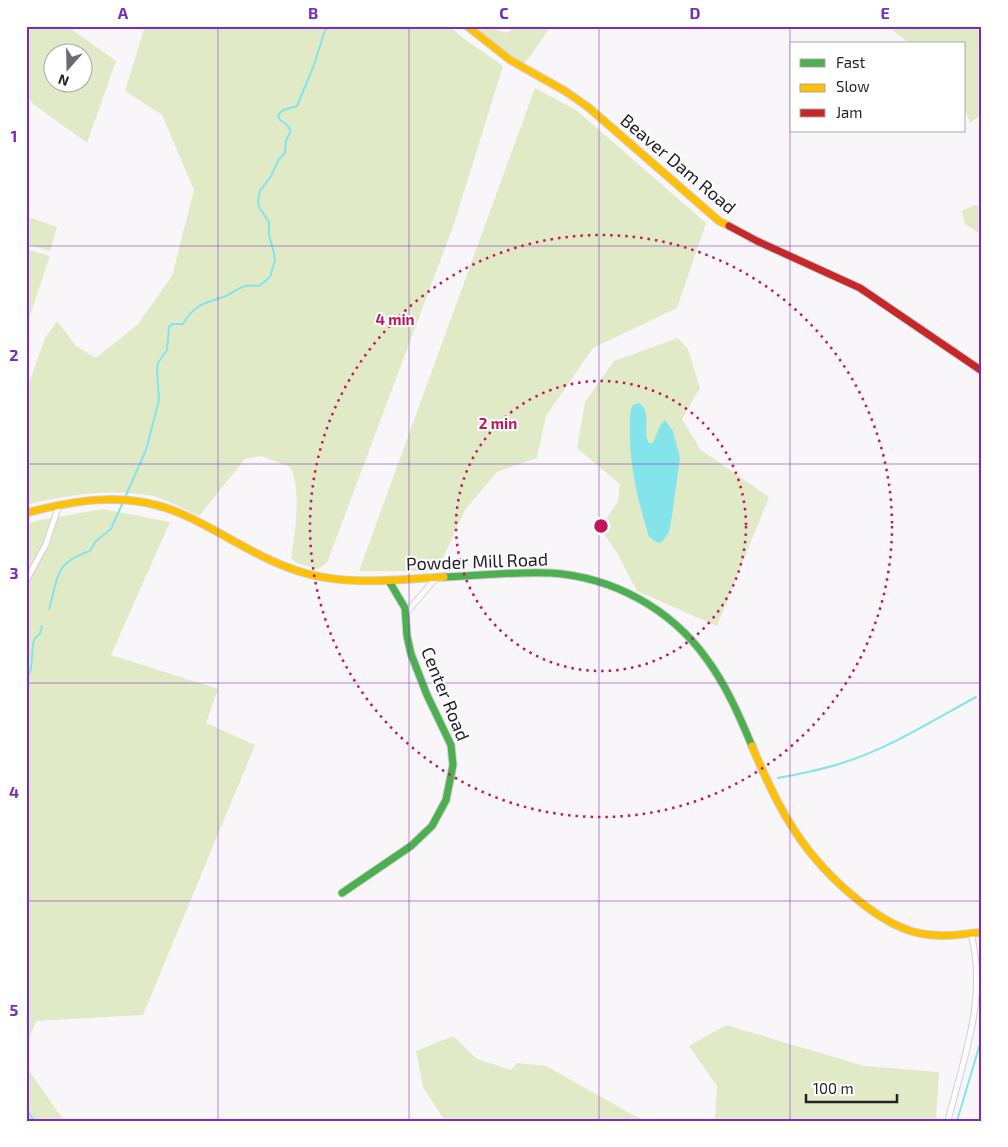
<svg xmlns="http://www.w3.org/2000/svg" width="1008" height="1147" font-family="'Exo 2',sans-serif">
	<rect width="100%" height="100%" fill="#f9f6fa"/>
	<!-- green -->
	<path fill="#e1eac7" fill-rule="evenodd" d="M26 26H67L116 61 87 143 33 104 26 95ZM52 52H82V82H52Z
		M145 26H449L467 41 503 66 454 224 327 563 318 569 297 563 291 558C295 533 302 489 290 467L261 456 245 459 199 516C185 510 168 500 153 496 111 488 67 495 26 505V391L45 338 57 321 76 346 96 358 138 324 172 276 194 190 162 115 125 91Z
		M477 26H489L506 33 518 26H551L529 58 520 66 473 31Z
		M888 26H982V114L970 123 964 107V44H910Z
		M535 88 576 110 706 223 677 308 593 348 546 416 537 458 497 472 465 510 437 571H359Z
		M974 205 982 207V235L965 224 962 211Z
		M26 216 57 227 50 251 26 244Z
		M26 249 50 256 26 328Z
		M678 338 688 349 700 388 682 419 701 450 769 497 717 626 637 591 617 553 600 528 618 501 620 484 577 448 585 402 614 361Z
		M103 509 170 522 111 655 218 689 206 723 255 745 143 1015 36 1021 26 1047V524L40 520Z
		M726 1025 864 1066 939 1072 936 1121H715L717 1086 689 1046Z
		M453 1036 477 1059 511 1070 517 1063 546 1066 644 1121H445L423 1087 416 1051Z
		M26 1066 57 1111 66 1121H26Z"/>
	<!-- water -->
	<path fill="#83e4eb" d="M638 403C654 411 641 430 649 443H653L660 426 665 420 673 431 680 458 672 516 669 532 662 542 658 543 649 537C638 501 629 464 630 427 630 419 629 412 633 405Z"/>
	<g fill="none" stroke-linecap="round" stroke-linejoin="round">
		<!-- stream -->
		<path stroke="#83e4eb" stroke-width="2" d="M49 609C59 577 53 563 90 551L96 541 111 529 146 450 159 400 157 369 158 363 167 350 169 327 172 324H183C191 310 200 304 214 300 218 298 222 298 226 296 240 288 242 284 259 286L270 277 275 260 274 253 269 235V222L259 207 258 201 260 191 271 176 279 159 285 153 286 140 290 133V129L286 124 280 120 278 116C281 108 290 109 297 106L314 65 325 30 330 26
			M26 681 31 669 33 644 35 638 40 634 42 626
			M778 778C799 774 821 770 842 763 890 748 932 721 976 697
			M26 1108 34 1121
			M957 1121 982 1037"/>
		<!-- street casing -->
		<g stroke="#d3ced5" stroke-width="7">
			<path id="street" d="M26 581 46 544 59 505
				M406 613 436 578
				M948 1121C963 1060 988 997 971 934"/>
		</g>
		<!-- fast casing -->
		<g stroke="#d3ced5" stroke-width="9">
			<path id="fast" d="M444 577C480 576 516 571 551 573 612 577 670 608 706 658 726 685 739 715 752 746
				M342 893 411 846 432 826 446 800 453 765 451 745 427 695 411 654 407 636 405 608 389 581"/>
		</g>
		<!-- slow casing -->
		<g stroke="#d3ced5" stroke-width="9">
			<path id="slow" d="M467 26 510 60 565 91 588 107 719 221 729 226
				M26 513C78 499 130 491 182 514 225 533 262 562 308 574 353 586 399 579 444 577
				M752 746C778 809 803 856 858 900 875 914 893 926 914 932 937 938 959 935 982 932"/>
		</g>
		<!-- jam casing -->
		<g stroke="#d3ced5" stroke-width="9">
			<path id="jam" d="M729 226 757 241 860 288 982 371"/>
		</g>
		<!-- street -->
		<use href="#street" stroke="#fefefe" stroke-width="5"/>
		<!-- fast -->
		<use href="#fast" stroke="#4caf50" stroke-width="7"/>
		<!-- slow -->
		<use href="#slow" stroke="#ffc107" stroke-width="7"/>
		<!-- jam -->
		<use href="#jam" stroke="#c62828" stroke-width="7"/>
	</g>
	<!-- grid -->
	<path fill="none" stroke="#7b2cbf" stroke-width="1" stroke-opacity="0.55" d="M218 26V1121M409 26V1121M599 26V1121M790 26V1121M26 246H982M26 464H982M26 683H982M26 901H982"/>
	<!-- distance rings -->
	<g fill="none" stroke="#c2185b" stroke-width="2.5" stroke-dasharray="2.5 5">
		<circle cx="601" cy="526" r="145"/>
		<circle cx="601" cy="526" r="291"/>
	</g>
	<g text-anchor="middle" stroke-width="4" stroke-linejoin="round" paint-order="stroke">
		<!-- street labels -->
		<g font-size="18" fill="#251d27" stroke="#fff">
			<text transform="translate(678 164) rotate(40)" y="6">Beaver Dam Road</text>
			<text transform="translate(477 562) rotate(-2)" y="6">Powder Mill Road</text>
			<text transform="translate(445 694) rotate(68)" y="6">Center Road</text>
		</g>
	</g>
	<circle cx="601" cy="526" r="8" fill="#c2185b" stroke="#fff" stroke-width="2.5"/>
	<g font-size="15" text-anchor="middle" font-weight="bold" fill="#c2185b" stroke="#fff" stroke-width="4" stroke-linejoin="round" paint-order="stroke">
		<text x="395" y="325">4 min</text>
		<text x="498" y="429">2 min</text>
	</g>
	<!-- border -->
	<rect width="1008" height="1147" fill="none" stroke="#ffffff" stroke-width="55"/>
	<!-- legend -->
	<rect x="790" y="42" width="175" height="90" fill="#ffffff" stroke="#a8a5a9"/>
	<rect x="800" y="59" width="25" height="8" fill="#4caf50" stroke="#a8a5a9"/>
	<text x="836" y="68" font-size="15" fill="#251d27">Fast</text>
	<rect x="800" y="84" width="25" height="8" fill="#ffc107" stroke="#a8a5a9"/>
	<text x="836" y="92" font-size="15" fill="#251d27">Slow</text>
	<rect x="800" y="109" width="25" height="8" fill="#c62828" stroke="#a8a5a9"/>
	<text x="836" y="118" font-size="15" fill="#251d27">Jam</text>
	<!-- north arrow -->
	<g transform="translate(68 68) rotate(200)"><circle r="24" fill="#ffffff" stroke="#a8a5a9"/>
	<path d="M0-4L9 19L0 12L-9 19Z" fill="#6f6971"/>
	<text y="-8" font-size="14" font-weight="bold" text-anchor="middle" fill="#251d27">N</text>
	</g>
	<!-- scale -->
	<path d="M806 1094v8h91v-8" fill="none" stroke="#251d27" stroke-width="2.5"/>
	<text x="813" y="1094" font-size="15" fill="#251d27" stroke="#ffffff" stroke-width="4" paint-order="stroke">100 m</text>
	<rect x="28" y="28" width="952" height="1092" fill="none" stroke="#7b2cbf" stroke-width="2"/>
	<g font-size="16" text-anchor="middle" font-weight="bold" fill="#7b2cbf">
		<text x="123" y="19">A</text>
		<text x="313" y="19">B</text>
		<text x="504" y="19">C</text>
		<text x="695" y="19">D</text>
		<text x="885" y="19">E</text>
		<text x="14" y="142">1</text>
		<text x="14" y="361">2</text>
		<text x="14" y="579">3</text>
		<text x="14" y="798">4</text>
		<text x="14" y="1016">5</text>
	</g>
</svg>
